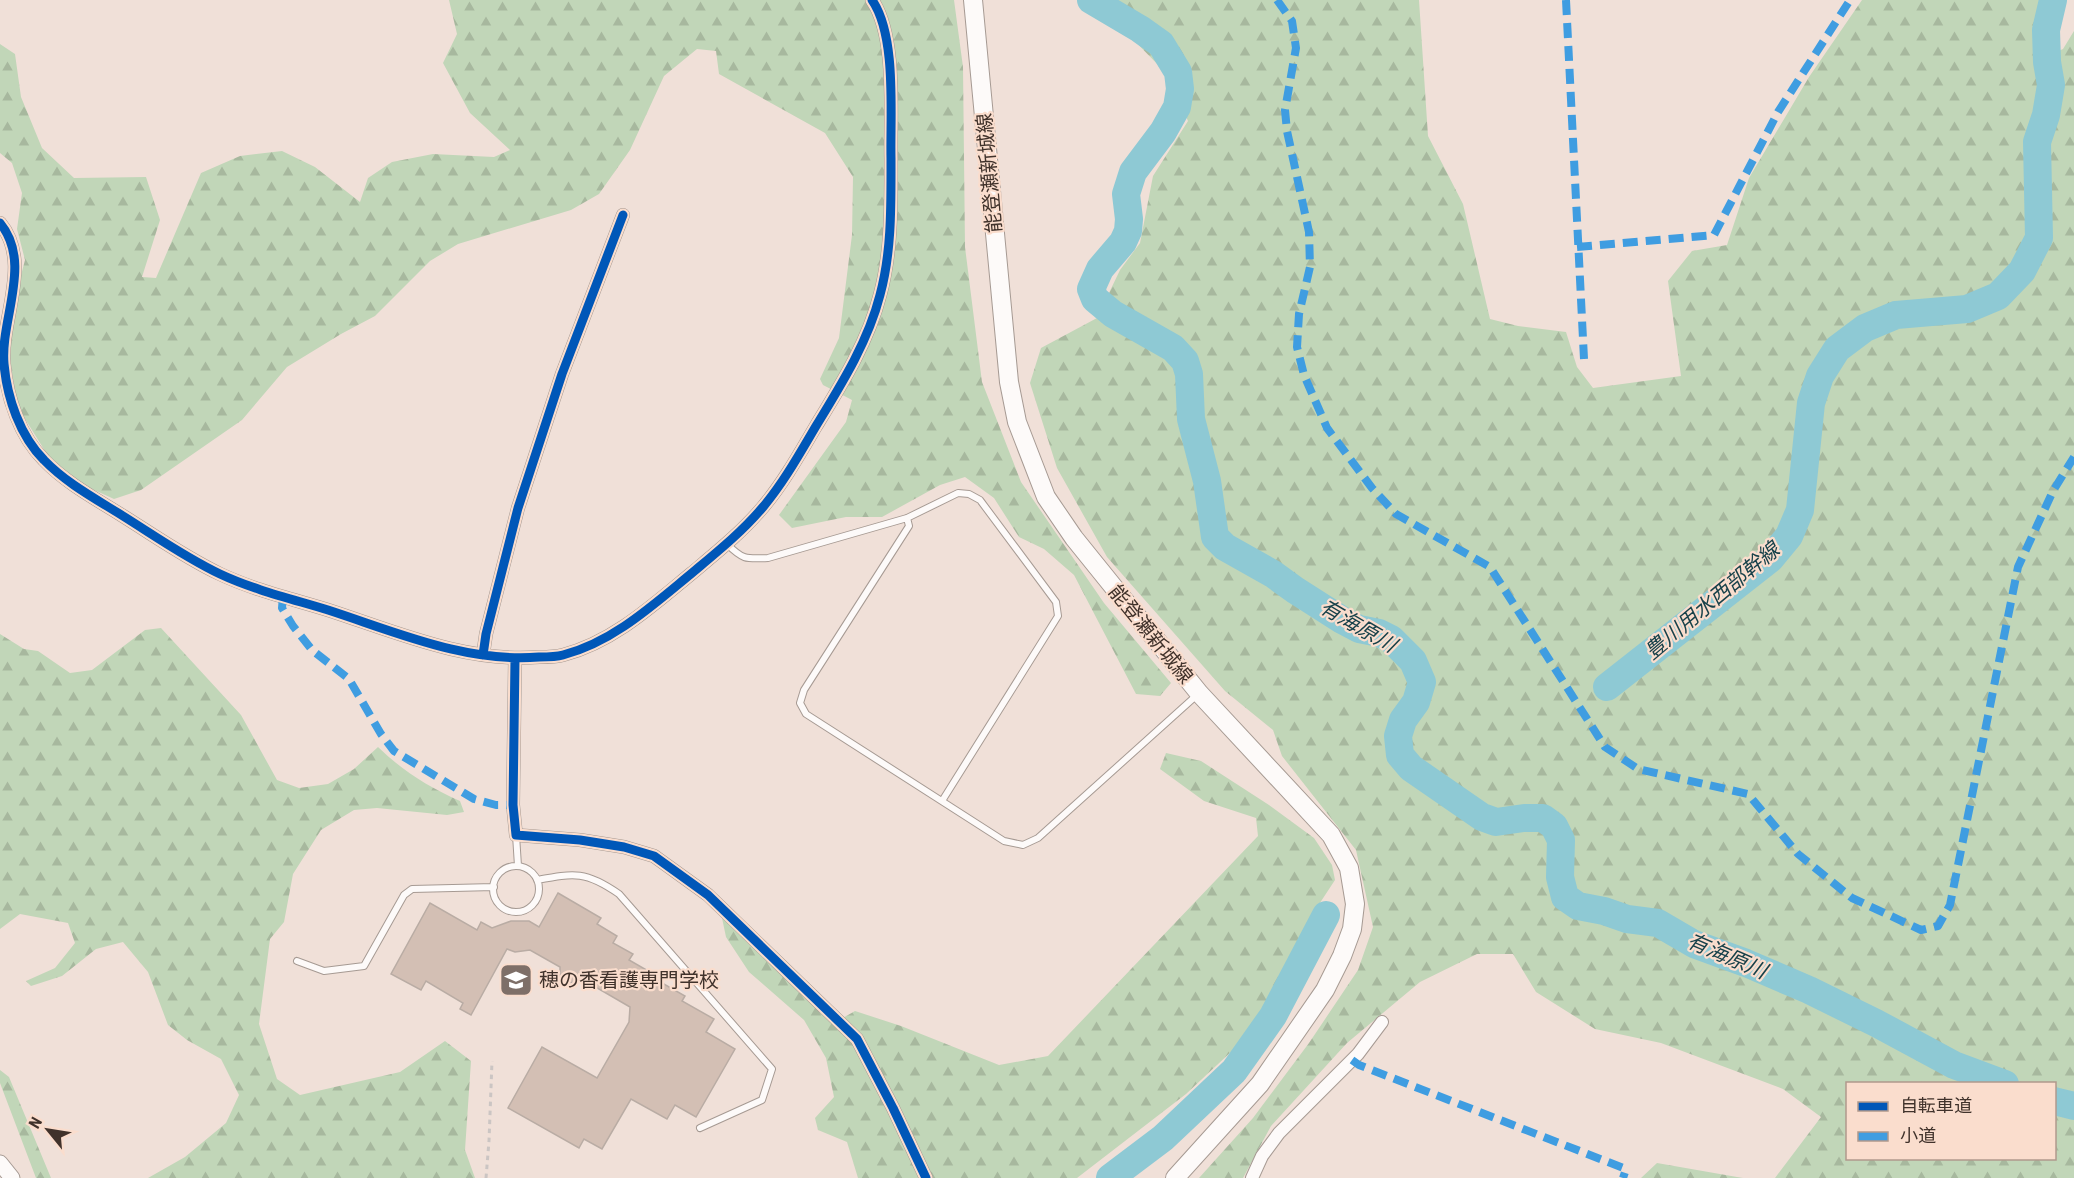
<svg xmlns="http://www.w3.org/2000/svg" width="2074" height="1178" font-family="'Roboto Condensed','Noto Sans JP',sans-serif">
	<defs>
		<pattern id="forest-firs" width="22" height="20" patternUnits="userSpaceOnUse" patternTransform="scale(1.5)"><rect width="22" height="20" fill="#c1d6b8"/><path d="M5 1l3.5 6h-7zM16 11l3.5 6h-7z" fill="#a7b89e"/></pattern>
	</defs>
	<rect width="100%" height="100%" fill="#f0e0d8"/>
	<!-- forest -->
	<path fill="url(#forest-firs)" fill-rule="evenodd" d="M449 0H954L963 67 965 247 982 382 1021 482 1104 603 1171 683 1160 696 1136 694 1074 575 1044 549 1019 537 994 498 965 477 940 485 882 517H846L792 528 779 515 846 422 852 400 823 385 820 379 839 338 852 235 853 177 825 133 719 74 716 51 697 49 664 76 630 150 599 194 571 210 458 244 430 261 375 316 341 334 287 367 242 420 141 490 114 499 81 484 50 459 17 406 10 359 13 306 25 260 17 229 22 193 12 163 0 153V44L15 54 21 97 42 148 74 178 146 177 160 220 142 277 156 278 201 173 240 156 282 151 315 167 360 202 368 178 392 162 433 154 494 157 510 150 470 113 443 63 457 34Z
		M1083 0H1419L1428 136 1463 204 1490 319 1518 326 1566 332 1577 367 1593 388 1681 376 1668 281 1692 251 1727 245 1749 178 1809 77 1862 0H2049L2038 18 2037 60 2063 49 2074 31V1178H1775L1821 1117 1783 1089 1661 1043 1595 1029 1536 992 1513 954H1477L1420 982 1347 1043 1271 1126 1243 1178H1199L1253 1118 1309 1043 1358 970 1373 927 1356 850 1282 756 1273 730 1225 691 1107 557 1057 468 1030 383 1041 348 1097 318 1120 270 1140 243 1153 176 1188 121 1167 74 1118 24ZM1848 1084H2054V1158H1848Z
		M161 628 241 715 277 780 299 788 328 784 354 769 378 747C404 772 427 786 460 801L464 812 447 815 377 808 354 810 321 830 293 874 284 922 270 939 259 1024 277 1079 300 1095 400 1072 445 1041 471 1061 465 1150 475 1178H148L185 1157 226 1123 239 1095 221 1059 187 1040 168 1025 148 972 123 942 96 949 62 976 31 986 26 981 55 968 75 943 68 923 20 914 0 929V634L24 649 38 651 70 673 92 670 145 630Z
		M1166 753 1201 761 1269 805 1314 838 1332 865 1335 880 1312 915 1248 1036 1186 1094 1077 1178H858L847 1142 818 1130 815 1118 834 1097 826 1058 804 1020 749 972 726 937 722 918 777 966 834 1023 855 1011 901 1026 999 1065 1048 1056 1258 836 1256 818 1204 801 1160 769Z
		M0 1070 9 1077 51 1178H36L0 1083Z
		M1657 1163 1737 1177 1743 1178H1641Z"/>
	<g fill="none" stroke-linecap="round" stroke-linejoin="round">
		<!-- river -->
		<path stroke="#8ec9d4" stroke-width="28" d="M1091 0 1140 29 1161 44 1178 72 1180 89 1177 107 1163 132 1133 172 1126 194 1129 219 1128 231 1123 242 1100 269 1091 289 1095 299 1113 314 1173 348 1185 361 1189 374 1191 419 1207 481 1215 537 1225 547 1273 574 1295 590 1342 620 1359 629 1379 633 1391 639 1413 661 1422 682 1416 702 1403 720 1398 736 1400 755 1411 768 1482 817 1496 822 1524 818H1543L1554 826 1561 840 1560 877 1565 897 1578 906 1604 911 1627 919 1658 923 1694 944 1746 963 1809 990 1876 1023 1954 1065 2005 1084
			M1607 687 1770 559 1789 536 1800 510 1811 403 1820 376 1837 349 1865 328 1896 315 1967 309 1998 296 2022 271 2039 238 2037 142 2046 115 2051 85 2047 62 2046 30 2053 0
			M2054 1101 2074 1106
			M1110 1178 1163 1138 1234 1071 1273 1016 1326 915"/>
	</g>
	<!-- building -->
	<path fill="#d3bfb4" stroke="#b9aca4" stroke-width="1.5" d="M558 893 601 918 597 924 617 936 613 943 633 954 629 960 650 972 648 975 685 996 682 1001 714 1019 706 1032 735 1049 696 1117 675 1105 667 1119 631 1099 602 1149 584 1139 579 1148 508 1108 542 1047 597 1078 629 1022 630 1007 587 982 560 983V967L530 950 515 952 507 949 471 1015 460 1009 463 1003 426 981 421 990 391 974 430 903 477 930 481 922 492 928 511 921H529L539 927Z"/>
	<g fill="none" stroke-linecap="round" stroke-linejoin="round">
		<!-- service casing -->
		<g stroke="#a69a93" stroke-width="8">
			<path id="service" d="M907 518 909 526 804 690 800 703 806 714 1004 841 1023 845 1038 838 1197 695
				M727 544C743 560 746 559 768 558L907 518 958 493 969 494 980 500 1056 602 1058 616 942 801
				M516 835 518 866
				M493 889a23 23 0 1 1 46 0a23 23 0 1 1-46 0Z
				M537 880C575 873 586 871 619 894L772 1069 762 1100 700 1128
				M297 961 324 971 364 966 404 895 412 889 494 887"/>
		</g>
		<!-- minor casing -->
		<g stroke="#a69a93" stroke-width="14">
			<path id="minor" d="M0 223C33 263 0 319 4 364 7 398 20 436 44 460 66 483 96 499 123 516 155 536 186 558 220 574 254 590 292 599 328 610 396 632 466 663 539 657 547 657 556 657 563 655 613 642 653 605 692 573 717 552 742 532 763 507 784 482 800 453 816 426 841 385 868 342 880 295 892 251 891 204 891 158 890 115 897 36 872 0
				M483 655 486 634 518 508 562 374 623 215
				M515 659 513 805 516 835 580 840 624 847 654 856 708 895 857 1039 893 1108 926 1178
				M1252 1178 1262 1156 1279 1133 1358 1054 1382 1022"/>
		</g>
		<!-- tertiary casing -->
		<g stroke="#a69a93" stroke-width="17">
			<path id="tertiary" d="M0 1163 12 1178"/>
		</g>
		<!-- secondary casing -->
		<g stroke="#a69a93" stroke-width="20">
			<path id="secondary" d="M973 0 1009 382 1017 422 1046 497 1074 538 1199 693 1331 835 1349 868 1355 904 1352 929 1342 956 1325 990 1260 1084 1175 1178"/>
		</g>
		<!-- path -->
		<path stroke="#cbc5c3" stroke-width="3" stroke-dasharray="4.5 4.5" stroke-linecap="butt" d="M486 1178 489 1141 492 1061"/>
		<!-- service -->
		<use href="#service" stroke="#fdfaf9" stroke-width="6"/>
		<!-- minor -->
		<use href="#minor" stroke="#fdfaf9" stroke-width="12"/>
		<!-- tertiary -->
		<use href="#tertiary" stroke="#fdfaf9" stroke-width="15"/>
		<!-- secondary -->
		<use href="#secondary" stroke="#fdfaf9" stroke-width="18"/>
		<!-- quiet -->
		<path stroke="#3f9de1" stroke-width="8" stroke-dasharray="15 8" stroke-linecap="butt" d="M1277 0 1292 21 1296 48 1285 110 1287 131 1309 232 1310 267 1299 314 1297 347 1304 375 1327 428 1372 488 1396 514 1490 567 1605 747 1638 769 1748 794 1798 854 1852 898 1921 930 1938 926 1950 905 2018 567 2053 491 2074 457
			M1566 0 1584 359
			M1577 247 1714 235 1778 112 1850 0
			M283 596 282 608 293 626 312 650 349 679 381 734 394 751 474 799 496 805H513
			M1352 1060 1359 1065 1626 1169 1623 1178"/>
		<!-- cycleway casing -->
		<g stroke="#faddcd" stroke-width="13">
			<path id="cycleway" d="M0 223C33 263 0 319 4 364 7 398 20 436 44 460 66 483 96 499 123 516 155 536 186 558 220 574 254 590 292 599 328 610 396 632 466 663 539 657 547 657 556 657 563 655 613 642 653 605 692 573 717 552 742 532 763 507 784 482 800 453 816 426 841 385 868 342 880 295 892 251 891 204 891 158 890 115 897 36 872 0
				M483 655 486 634 518 508 562 374 623 215
				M515 659 513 805 516 835 580 840 624 847 654 856 708 895 857 1039 893 1108 926 1178"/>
		</g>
		<!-- cycleway -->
		<use href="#cycleway" stroke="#0057b8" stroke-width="9"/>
	</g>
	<!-- icons -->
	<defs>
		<g id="university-square" transform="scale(1.725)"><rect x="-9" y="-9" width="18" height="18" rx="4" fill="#7e6f68" stroke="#faddcd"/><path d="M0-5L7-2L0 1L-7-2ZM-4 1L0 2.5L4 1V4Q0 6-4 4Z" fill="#fff"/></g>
	</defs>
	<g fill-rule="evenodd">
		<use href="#university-square" x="516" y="980"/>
	</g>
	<g text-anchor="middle" stroke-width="4.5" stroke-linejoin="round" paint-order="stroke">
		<!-- street labels -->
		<g font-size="20" fill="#40322b" stroke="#faddcd">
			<text transform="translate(989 173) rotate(-95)" y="7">能登瀬新城線</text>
			<text transform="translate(1151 634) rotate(51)" y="7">能登瀬新城線</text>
		</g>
		<!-- poi labels -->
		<g font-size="20" fill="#40322b" stroke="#faddcd" text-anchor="start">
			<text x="539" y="987">穂の香看護専門学校</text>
		</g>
		<!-- water labels -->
		<g font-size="21" font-style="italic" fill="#17414a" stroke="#faddcd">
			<text transform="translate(1712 601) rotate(-40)" y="7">豊川用水西部幹線</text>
			<text transform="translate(1358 626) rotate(30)" y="7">有海原川</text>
			<text transform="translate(1727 956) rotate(23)" y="7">有海原川</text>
		</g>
	</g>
	<!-- legend -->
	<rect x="1846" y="1082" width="210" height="78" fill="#faddcd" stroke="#b0998c" stroke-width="1.5"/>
	<rect x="1858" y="1102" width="30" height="9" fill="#0057b8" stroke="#b0998c" stroke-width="1.5"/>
	<text x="1900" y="1112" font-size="18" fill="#40322b">自転車道</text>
	<rect x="1858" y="1132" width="30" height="9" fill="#3f9de1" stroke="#b0998c" stroke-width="1.5"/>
	<text x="1900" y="1142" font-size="18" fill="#40322b">小道</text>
	<!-- north arrow -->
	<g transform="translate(48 1130) rotate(300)" stroke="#faddcd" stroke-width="4.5" paint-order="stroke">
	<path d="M0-4.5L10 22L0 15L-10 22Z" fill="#40322b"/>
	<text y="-9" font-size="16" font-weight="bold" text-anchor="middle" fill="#40322b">N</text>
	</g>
</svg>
